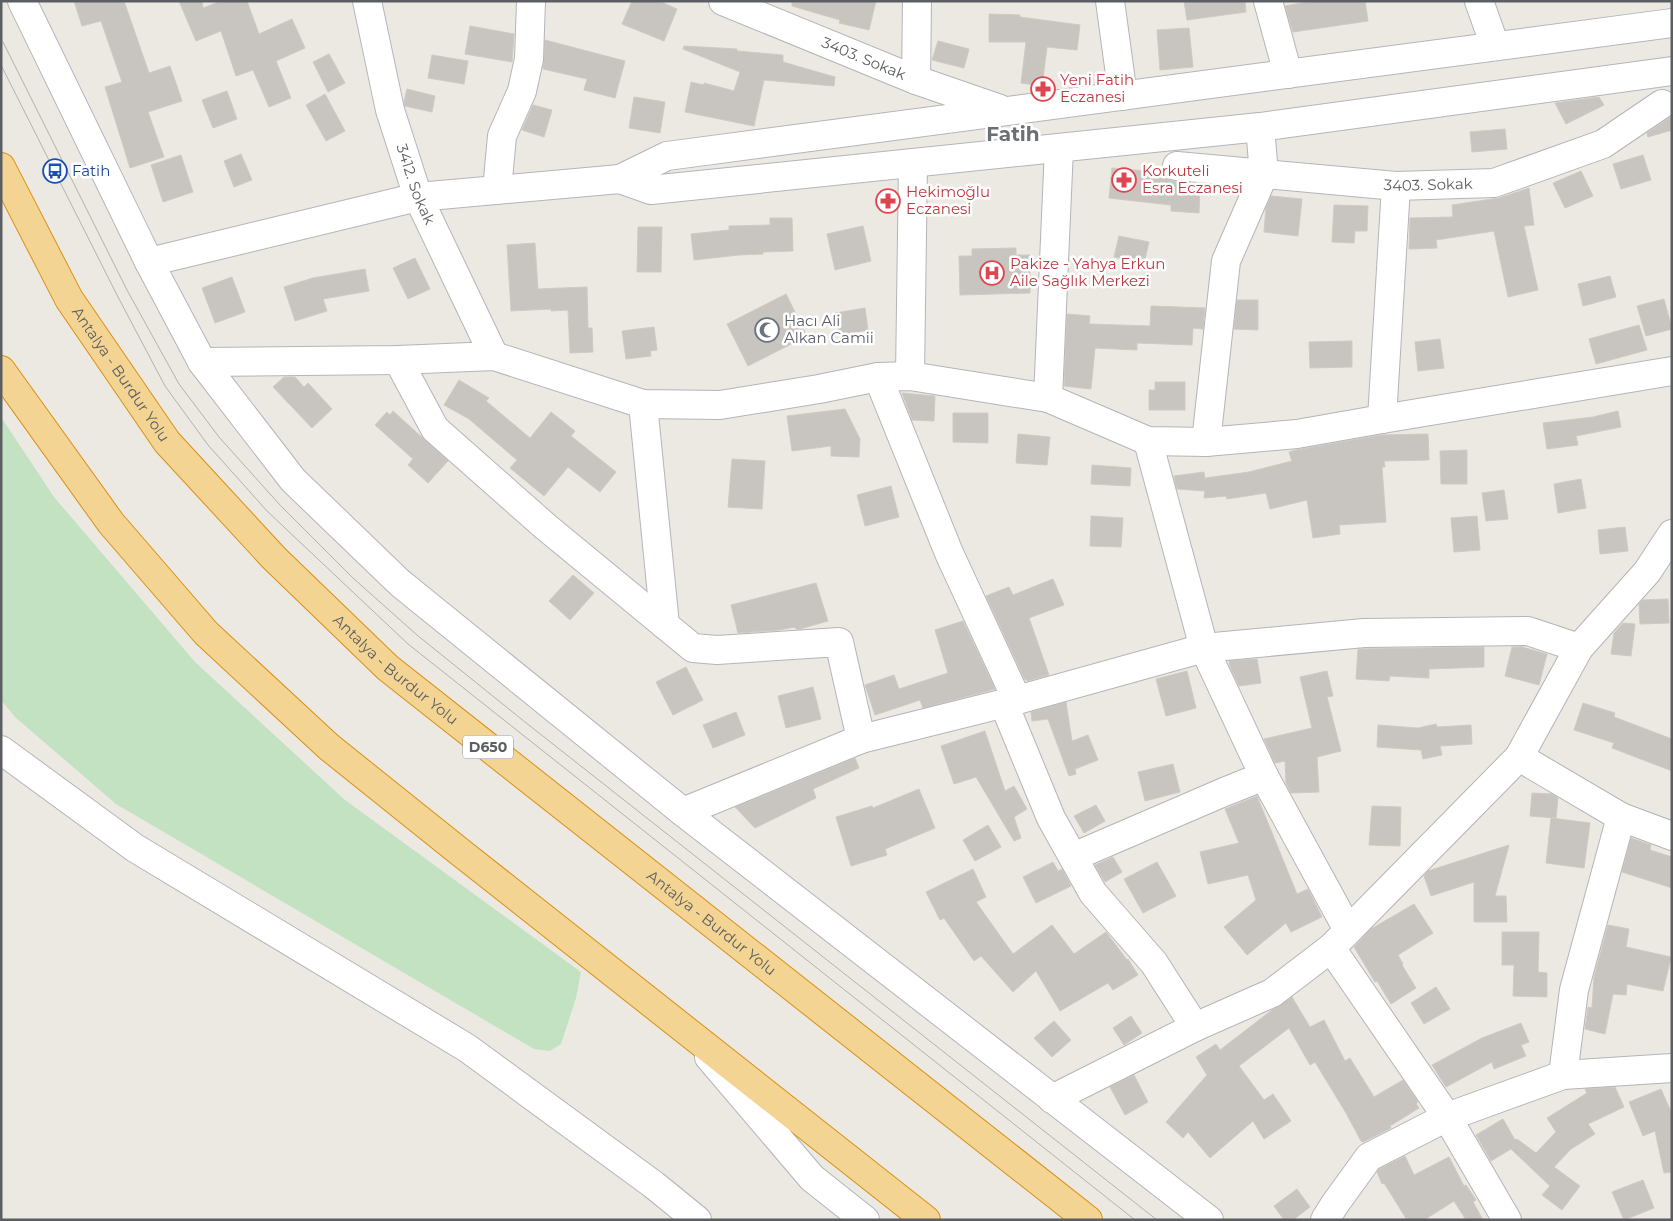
<svg xmlns="http://www.w3.org/2000/svg" width="1673" height="1221" font-family="Montserrat,sans-serif">
	<rect width="100%" height="100%" fill="#ece9e2"/>
	<!-- green -->
	<path fill="#c3e2c1" d="M1 417 54 497 195 662 345 800 581 972 576 998 561 1044 550 1051 534 1049 116 804 15 717 1 700Z"/>
	<!-- building -->
	<path fill="#c8c4c0" stroke="#d0cac1" d="M74 1H124L149 73 170 66 182 101 148 112 164 157 130 168 105 87 122 82 101 21 82 26Z
		M179 1H202L203 8 221 1H247L259 34 292 19 305 48 276 61 291 98 269 107 253 70 236 76 221 31 196 41Z
		M632 1H659L677 9 664 41 622 24Z
		M792 1H876L869 30 839 23 840 20 792 6Z
		M1184 1H1245L1246 12 1187 20Z
		M1312 1H1365L1368 21 1293 32 1285 6Z
		M989 14 1020 15V17L1080 25 1077 50 1047 47 1042 86 1021 83 1026 42H989Z
		M470 26 514 34 512 62 465 54Z
		M1189 28 1193 67 1160 70 1157 30Z
		M545 40 625 61 615 98 584 90 587 79 543 69Z
		M938 41 969 49 964 68 932 60Z
		M684 46 737 49V51L783 55V62L835 77 834 86 764 80 754 126 685 112 691 82 704 85V83L734 91 740 72 683 49Z
		M329 54 345 83 328 92 313 62Z
		M432 55 468 61 464 84 428 78Z
		M407 89 435 96 432 112 405 106 404 102Z
		M227 91 237 119 213 128 202 100Z
		M325 94 345 131 326 141 306 105Z
		M634 97 665 102 660 133 629 128Z
		M1599 97 1604 105 1566 124 1555 103Z
		M533 105 552 110 544 137 522 130Z
		M1672 116V130L1648 137 1647 133Z
		M1505 129 1507 149 1472 152 1470 132Z
		M241 154 252 180 234 187 224 161Z
		M181 155 193 192 163 202 151 165Z
		M1643 155 1651 180 1621 189 1613 164Z
		M1112 168 1145 171 1144 176 1167 178 1176 182 1200 184 1199 213 1171 211V205L1109 198Z
		M1581 171 1593 196 1565 208 1553 183Z
		M1529 188 1534 225 1524 226 1538 290 1508 297 1494 231 1436 240 1437 248 1409 249 1410 218 1453 217 1452 205 1499 198Z
		M1271 196 1302 199 1298 236 1264 232 1266 207Z
		M1334 205 1368 206 1367 231H1355L1354 243 1332 242Z
		M770 218H792L793 251 763 252V254L739 255 694 260 691 234 729 230V226L770 225Z
		M863 226 871 261 835 270 827 234Z
		M638 227H662L661 272H637Z
		M1119 236 1149 242 1144 264 1114 257Z
		M535 243 538 289 587 287 588 328H592L593 352 570 353 568 310 551 311V309L511 311 507 245Z
		M1016 248V255H1030V293L960 295 959 256H972V249Z
		M415 258 430 289 408 299 393 268Z
		M365 269 369 291 323 299 327 311 295 321 284 287 313 278Z
		M1610 276 1616 297 1583 306 1578 284Z
		M232 277 245 312 215 323 202 288Z
		M786 294 807 336 748 366 727 324Z
		M1664 299 1672 329 1646 336 1637 306Z
		M1237 300H1258V330L1234 329Z
		M1151 306 1205 308 1203 329 1193 328 1192 345 1137 343V350L1095 348 1091 389 1064 386 1067 314 1090 316 1089 324 1150 326Z
		M865 308 868 330 839 335 835 313Z
		M1639 325 1647 350 1596 364 1589 339Z
		M654 327 657 350 650 351 651 356 626 359 622 331Z
		M1440 339 1444 368 1418 371 1415 342Z
		M1352 341V367L1310 368 1309 342Z
		M284 377H295L304 387 308 383 332 409 312 428 273 387Z
		M459 380 489 398 486 401 530 438 551 412 575 431 571 436 616 472 600 492 568 467 544 496 510 468 517 460 469 419 444 405Z
		M1155 382H1185V410H1149V390H1155Z
		M902 393 935 396 934 421 912 420Z
		M845 409 860 439 859 457 831 456V446L792 451 787 416Z
		M393 411 448 461 428 483 408 465 413 459 375 425 387 412 390 415Z
		M1618 411 1621 427 1576 436 1578 445 1547 449 1543 423 1593 417Z
		M953 413H988V443L953 442Z
		M1018 434 1050 437 1047 465 1016 463Z
		M1428 434 1429 460 1384 461 1385 467H1382L1386 522 1339 525 1340 534 1313 538 1307 500 1270 509 1266 493 1227 499 1226 496 1204 498 1205 491 1177 489 1174 476 1204 472 1205 482V478L1249 472 1292 461 1289 452 1296 450 1381 435Z
		M1467 450V484H1441L1440 451Z
		M732 459 765 461 762 509 728 507Z
		M1092 465 1131 468 1130 486 1091 484Z
		M1581 479 1586 508 1558 513 1554 484Z
		M891 486 899 517 865 526 857 495Z
		M1504 490 1508 519 1486 521 1482 493Z
		M1091 516 1123 518 1121 547 1090 546Z
		M1477 516 1480 550 1454 552 1451 518Z
		M1625 527 1628 551 1600 554 1598 530Z
		M573 575 594 593 570 620 549 601Z
		M1053 579 1064 605 1029 618 1049 675 1027 681V679L1025 680 986 596 1009 587 1013 595Z
		M816 583 828 621 800 629H796L795 627 779 630 738 633 731 605Z
		M1668 599 1669 623 1640 624 1639 604 1643 600Z
		M963 621 995 689 923 708 920 700 875 715 865 685 894 675 899 689 948 673 935 630Z
		M1623 623 1635 624 1631 656 1611 654 1614 633Z
		M1484 647V667L1429 669V678L1390 676 1389 681 1356 679 1358 649Z
		M1512 647H1522L1547 654 1539 685 1505 676Z
		M1257 659 1261 683 1239 686 1230 667 1229 661Z
		M686 667 703 700 673 715 656 682Z
		M1187 671 1196 708 1166 716 1156 679Z
		M1327 671 1333 696 1327 697 1341 751 1317 757 1319 792 1291 793 1286 783 1285 761 1275 763 1264 739 1312 728 1300 677Z
		M813 687 821 719 786 728 778 696Z
		M1066 702 1072 741 1088 735 1098 760 1075 769 1076 774 1069 776 1048 719 1032 721 1031 712Z
		M1583 703 1615 713 1614 717 1672 739V771L1612 748 1614 743 1574 730Z
		M736 712 745 735 713 748 703 725Z
		M1436 724 1437 727 1471 725 1472 744 1440 746 1442 755 1423 759 1421 750 1377 747 1378 725 1418 728Z
		M985 731 1005 791 1014 786 1027 809 1014 817 1021 838 1014 841 976 777 954 784 941 746Z
		M855 758 859 768 813 789 816 798 755 828 735 807Z
		M1173 764 1180 792 1145 801 1138 772Z
		M919 789 935 828 885 849 887 855 851 866 836 817 872 806 873 808Z
		M1532 793 1552 794 1558 798 1556 818 1530 816Z
		M1257 796 1297 894 1308 889 1322 917 1291 932 1286 923 1247 955 1224 927 1256 900 1248 875 1208 884 1200 852 1239 843 1225 809Z
		M1096 805 1105 821 1084 833 1074 816Z
		M1372 806 1401 807 1400 846 1369 845Z
		M1551 818 1590 823 1584 868 1546 863Z
		M988 825 1001 847 975 861 963 840Z
		M1631 838 1651 845 1650 850 1672 857V888L1622 872Z
		M1509 845 1495 896H1506L1507 922H1474V882L1431 896 1424 876 1428 871Z
		M1113 857 1122 872 1105 882 1095 865Z
		M1053 862 1058 871 1062 869 1071 886 1036 903 1023 877Z
		M1157 862 1176 896 1143 913 1124 879Z
		M973 869 986 897 976 902 1013 954 1052 925 1074 954 1106 932 1127 960 1128 959 1138 975 1113 990 1108 983 1060 1011 1036 971 1013 992 981 956 974 961 944 918 940 920 926 892Z
		M1414 904 1433 933 1398 955 1403 964 1402 965 1416 988 1391 1004 1377 981 1375 982 1354 947 1371 929Z
		M1608 925 1629 929 1626 947 1671 957 1663 991 1627 984 1626 995 1613 994 1605 1034 1585 1029 1588 1007 1592 1008 1594 977Z
		M1502 932H1539L1538 972 1547 973V997L1513 996 1514 965H1502Z
		M1436 987 1450 1009 1424 1024 1411 1003Z
		M1292 997 1310 1027 1324 1020 1345 1061 1350 1058 1374 1097 1403 1080 1418 1102 1416 1104 1419 1108 1390 1126 1391 1128 1363 1142 1361 1141 1346 1113 1315 1062 1310 1065 1289 1028 1239 1066 1264 1100 1273 1094 1291 1121 1264 1139 1253 1121 1210 1158 1188 1132 1183 1138 1166 1122 1207 1075 1196 1057 1216 1044 1220 1050 1272 1010Z
		M1131 1016 1142 1033 1124 1045 1113 1028Z
		M1054 1021 1071 1040 1052 1057 1034 1038Z
		M1521 1023 1529 1042 1521 1045 1526 1056 1494 1069 1492 1062 1446 1087 1432 1065 1482 1038Z
		M1134 1075 1148 1102 1125 1115 1110 1087Z
		M1615 1087 1624 1107 1588 1124 1595 1134 1571 1149 1554 1167 1580 1186 1562 1210 1542 1195 1550 1186 1511 1149 1491 1161 1476 1135 1503 1119 1515 1140 1517 1139 1536 1153 1556 1132 1547 1118 1587 1093 1585 1089Z
		M1661 1089 1672 1114V1172L1664 1173 1655 1131 1643 1136 1629 1102Z
		M1405 1156 1414 1175 1449 1157 1464 1186 1466 1185 1476 1200 1473 1202 1483 1220H1466L1454 1201 1424 1220H1407L1384 1183 1382 1184 1377 1172 1379 1169Z
		M1643 1180 1654 1208 1624 1220 1612 1192Z
		M1297 1189 1310 1207 1293 1220H1284L1274 1206Z"/>
	<g fill="none" stroke-linecap="round" stroke-linejoin="round">
		<!-- minor casing -->
		<g stroke="#b3b5b9" stroke-width="30">
			<g id="minor">
				<path d="M22 1 149 262 202 362 293 480 400 583 683 812 1209 1220"/>
				<path id="s1" d="M367 1 390 110 418 197 494 356"/>
				<path id="s2" d="M723 1 916 80 1000 109"/>
				<path d="M1110 1 1123 96"/>
				<path d="M1268 1 1288 74"/>
				<path d="M1479 1 1495 46"/>
				<path d="M1672 23 667 156 620 179 651 190 1260 127 1672 71"/>
				<path d="M916 80 917 1"/>
				<path id="s3" d="M1177 166 1396 186 1494 183 1603 144 1662 104"/>
				<path d="M497 190 502 136 522 91 529 59 531 1"/>
				<path d="M149 262 418 197 620 179"/>
				<path d="M398 360 435 429 546 527 693 648 717 650 839 642 861 739"/>
				<path d="M202 362 398 360 494 356 643 404 720 405 819 389 878 377 910 376 1048 398 1148 441 1206 442 1297 434 1382 419 1672 371"/>
				<path d="M910 376 913 163"/>
				<path d="M878 377 949 553 1017 700"/>
				<path d="M1048 398 1059 148"/>
				<path d="M643 404 665 625"/>
				<path d="M1382 419 1396 186"/>
				<path d="M1148 441 1204 648 1264 776 1348 930"/>
				<path d="M1206 442 1226 261 1264 174 1260 127"/>
				<path d="M1004 704 1051 818 1093 893 1154 963 1195 1027"/>
				<path d="M1 750 135 848 467 1048 654 1185 697 1220"/>
				<path d="M1519 757 1621 817 1672 836"/>
				<path d="M683 812 861 739 1017 700 1204 648 1364 633 1528 631 1579 648"/>
				<path d="M1073 857 1224 792 1264 776"/>
				<path d="M1331 948 1447 1117 1507 1220"/>
				<path d="M709 1057 812 1178 865 1220"/>
				<path d="M1563 1075 1574 990 1621 817"/>
				<path d="M1052 1099 1195 1027 1272 993 1331 948 1519 757 1579 648 1647 572 1672 534"/>
				<path d="M1325 1220 1335 1204 1369 1157 1447 1117 1563 1075 1672 1068"/>
			</g>
		</g>
		<!-- highway casing -->
		<g stroke="#db8f14" stroke-width="30">
			<g id="highway">
				<path id="s4" d="M1 167 69 299 167 442 274 558 388 668 1088 1220"/>
				<path d="M1 370 111 523 206 633 329 747 460 852 926 1220"/>
			</g>
		</g>
		<!-- minor -->
		<use href="#minor" stroke="#fff" stroke-width="28"/>
		<!-- highway -->
		<use href="#highway" stroke="#f3d492" stroke-width="28"/>
		<!-- tram -->
		<path stroke="#b1b2b2" stroke-width="1" d="M3 42 127 290 179 384 219 437 279 504 353 578 417 635 525 722 1157 1220
			M1 65 118 297 165 386 208 445 267 511 408 644 1135 1220"/>
	</g>
	<!-- icons -->
	<defs>
		<g id="pharmacy-ring" transform="scale(1.25)"><circle r="9.5" fill="#fff" stroke="#e0444e" stroke-width="1.5"/><path d="M-2-6h4v4h4v4h-4v4h-4v-4h-4v-4h4Z" fill="#e0444e"/></g>
		<g id="bus-ring" transform="scale(1.25)"><circle r="9.5" fill="#fff" stroke="#1a4fb4" stroke-width="1.5"/><path d="M-5-6H5V4H4V6H2V4H-2V6H-4V4H-5ZM-3.5-4V0h7V-4ZM-3.5 1.2v1.5H-2V1.2ZM2 1.2v1.5H3.5V1.2Z" fill="#1a4fb4"/></g>
		<g id="hospital-ring" transform="scale(1.25)"><circle r="9.5" fill="#fff" stroke="#e0444e" stroke-width="1.5"/><path d="M-5-5h3v3.5h4V-5h3V5h-3V1.5h-4V5h-3Z" fill="#e0444e"/></g>
		<g id="mosque-ring" transform="scale(1.25)"><circle r="9.5" fill="#fff" stroke="#6b7280" stroke-width="1.5"/><path d="M3.5-4.9A6 6 0 1 0 3.5 4.9A5 5 0 1 1 3.5-4.9Z" fill="#6b7280"/></g>
	</defs>
	<g fill-rule="evenodd">
		<use href="#pharmacy-ring" x="1043" y="89"/>
		<use href="#bus-ring" x="55" y="171"/>
		<use href="#pharmacy-ring" x="1124" y="180"/>
		<use href="#pharmacy-ring" x="888" y="201"/>
		<use href="#hospital-ring" x="992" y="273"/>
		<use href="#mosque-ring" x="767" y="330"/>
	</g>
	<g text-anchor="middle" stroke-width="5" stroke-linejoin="round" paint-order="stroke">
		<!-- shield labels -->
		<rect fill="#fff" stroke="#8c8e91" stroke-width="1" x="463" y="735.5" width="50" height="23" rx="4"/>
		<g font-size="14" font-weight="bold" fill="#5b5e62">
			<text x="488" y="752">D650</text>
		</g>
		<!-- street labels -->
		<g font-size="15" fill="#5b5e62" stroke="#fff">
			<text dy="5" stroke="none"><textPath href="#s2" startOffset="152">3403. Sokak</textPath></text>
			<text dy="5" stroke="none"><textPath href="#s1" startOffset="190">3412. Sokak</textPath></text>
			<text dy="5" stroke="none"><textPath href="#s3" startOffset="252">3403. Sokak</textPath></text>
			<text dy="5" stroke="none"><textPath href="#s4" startOffset="240">Antalya - Burdur Yolu</textPath></text>
			<text dy="5" stroke="none"><textPath href="#s4" startOffset="645">Antalya - Burdur Yolu</textPath></text>
			<text dy="5" stroke="none"><textPath href="#s4" startOffset="1050">Antalya - Burdur Yolu</textPath></text>
		</g>
		<!-- health labels -->
		<g font-size="15" fill="#be3a42" stroke="#fff" text-anchor="start">
			<text x="1060" y="85">Yeni Fatih<tspan x="1060" dy="17">Eczanesi</tspan></text>
			<text x="1142" y="176">Korkuteli<tspan x="1142" dy="17">Esra Eczanesi</tspan></text>
			<text x="906" y="197">Hekimoğlu<tspan x="906" dy="17">Eczanesi</tspan></text>
			<text x="1010" y="269">Pakize - Yahya Erkun<tspan x="1010" dy="17">Aile Sağlık Merkezi</tspan></text>
		</g>
		<!-- transit labels -->
		<g font-size="15" fill="#164399" stroke="#fff" text-anchor="start">
			<text x="72" y="176">Fatih</text>
		</g>
		<!-- worship labels -->
		<g font-size="15" fill="#5b616d" stroke="#fff" text-anchor="start">
			<text x="784" y="326">Hacı Ali<tspan x="784" dy="17">Alkan Camii</tspan></text>
		</g>
		<!-- district labels -->
		<g font-size="20" font-weight="bold" fill="#6c7074" stroke="#fff">
			<text x="1013" y="141">Fatih</text>
		</g>
	</g>
	<!-- border -->
	<rect width="1673" height="1221" fill="none" stroke="#5b5e62" stroke-width="5"/>
</svg>
